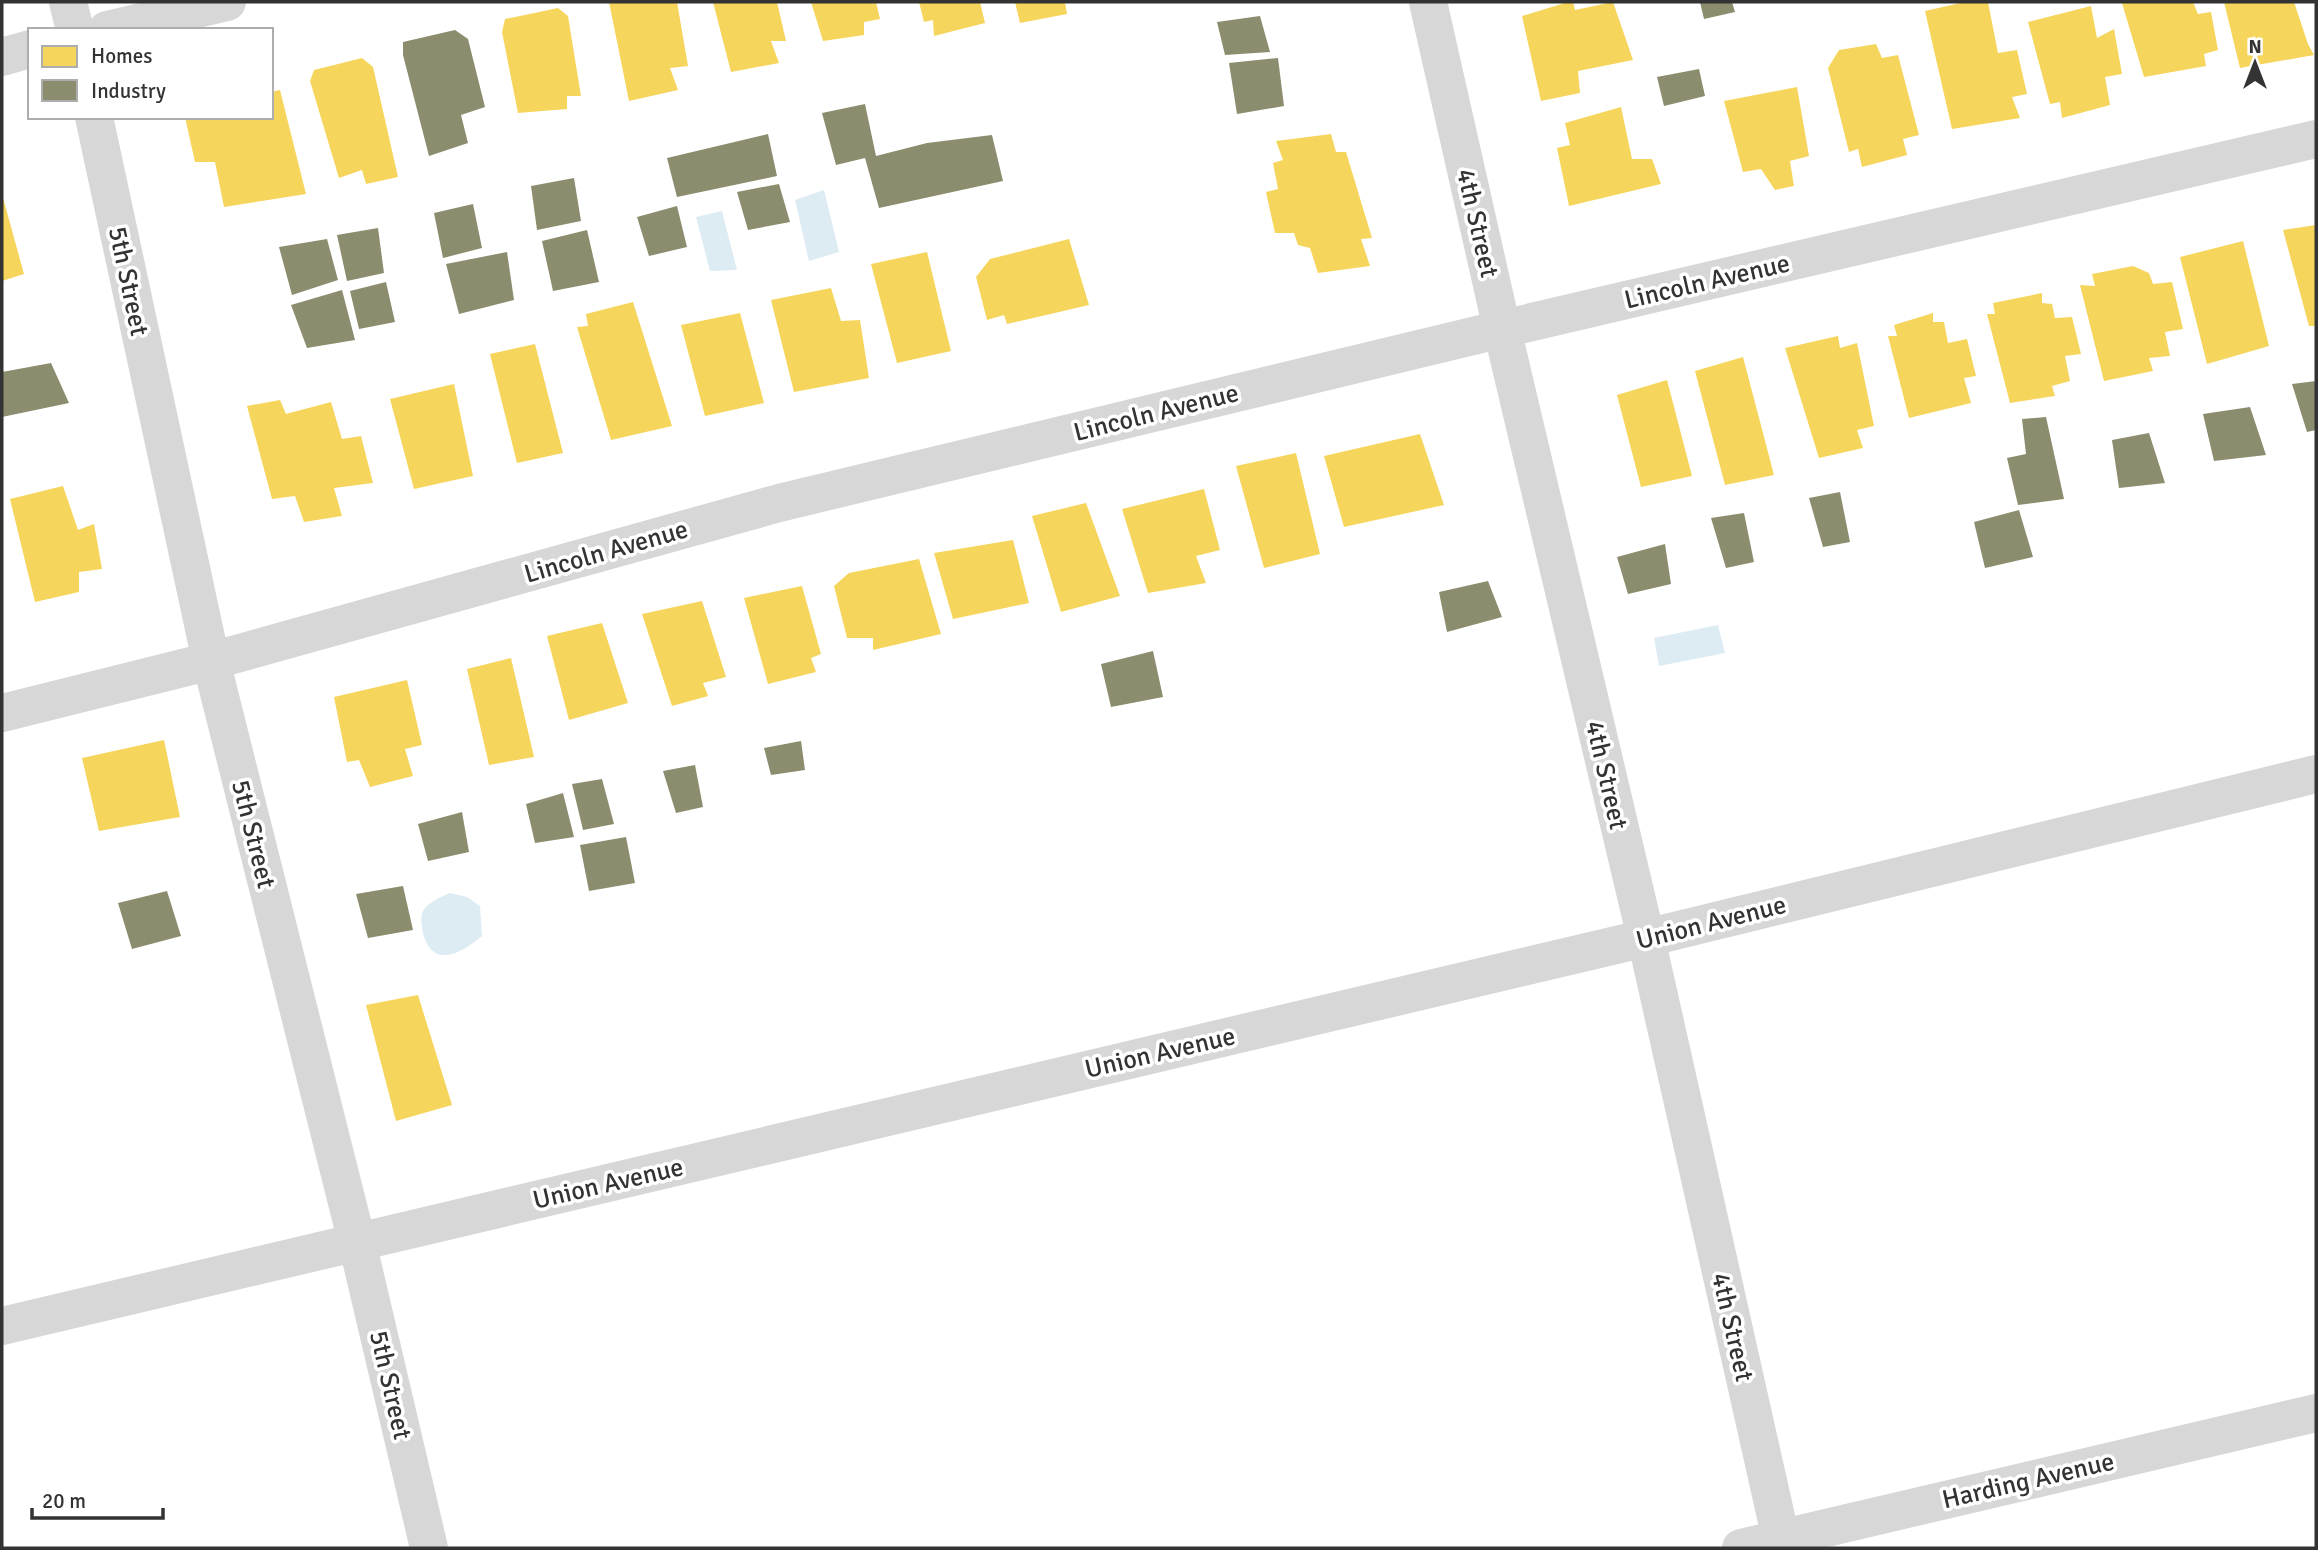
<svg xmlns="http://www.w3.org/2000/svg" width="2318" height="1550" font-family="Signika,sans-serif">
	<rect width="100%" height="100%" fill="#fff"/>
	<!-- water -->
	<path fill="#ddebf3" d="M824 190 839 252 809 261 795 200Z
		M722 211 737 270 710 271 696 217Z
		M1718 625 1725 653 1659 666 1654 638Z
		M450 893 467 897 480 906 482 936C462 953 432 970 423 933 422 927 420 917 423 911 428 902 441 897 450 893Z"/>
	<!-- homes -->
	<path fill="#f6d55c" d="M609 2H677L688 66 670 68 678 90 629 101Z
		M713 2H777L786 41H771L779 63 731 72Z
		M811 2H876L880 19 864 22V35L823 41Z
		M919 2H980L985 23 934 36 933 20 924 22Z
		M1015 2H1065L1067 14 1020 23Z
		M1568 2H1573L1575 10 1613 2 1633 60 1578 71 1580 93 1541 101 1522 16Z
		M1965 2H1988L1998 53 2017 50 2027 94 2012 97 2020 118 1952 129 1925 11Z
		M2193 2 2198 14 2211 12 2218 50 2204 54 2206 66 2144 77 2122 3Z
		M2224 2H2294L2308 44 2314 55 2240 68Z
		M2091 6 2097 38 2114 29 2122 74 2105 77 2110 105 2062 118 2060 102 2050 104 2028 22Z
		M558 8 568 16 581 96H567V109L518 113 502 32 505 19Z
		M1876 44 1882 58 1898 55 1919 135 1903 139 1907 155 1862 167 1858 149 1849 152 1828 68 1839 50Z
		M362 58 373 67 398 177 366 184 362 170 339 178 310 81 314 70Z
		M1797 87 1809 156 1790 161 1794 186 1775 190 1761 169 1743 172 1724 101Z
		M280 90 306 194 224 207 215 162H195L185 117H271V92Z
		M1621 107 1632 159H1652L1661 184 1569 206 1557 148 1570 145 1565 123Z
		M1331 134 1336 152H1346L1372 238 1361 239 1370 266 1318 273 1310 248 1298 245 1294 233H1275L1266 192 1278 189 1273 163 1283 160 1276 141Z
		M2 194 24 274 2 281Z
		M2316 225V326H2309L2283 230Z
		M1069 239 1089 305 1007 324 1004 315 987 320 976 277 990 259Z
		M2243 241 2269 346 2207 364 2180 257Z
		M927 252 951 351 897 363 871 264Z
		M2133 266 2149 273 2153 284 2172 282 2183 329 2165 332 2170 356 2149 358 2153 371 2104 381 2080 285 2095 286 2092 274Z
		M831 288 841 321 860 320 869 378 794 392 771 300Z
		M2042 293V303L2052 304 2055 318 2072 317 2081 354 2065 356 2070 381 2052 386 2055 396 2010 403 1987 314H1995L1993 303Z
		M633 302 672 426 611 440 577 327 588 326 586 314Z
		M740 313 764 403 705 416 681 325Z
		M1933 313V322H1944L1948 343 1967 339 1976 376 1964 378 1971 403 1909 418 1888 336H1897L1894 325Z
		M1838 336 1840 348 1857 343 1874 426 1857 430 1863 448 1819 458 1785 348Z
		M535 344 563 453 517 463 490 354Z
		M1743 357 1774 475 1725 485 1695 371Z
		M1667 380 1692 476 1641 487 1617 395Z
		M454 384 473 476 414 489 390 399Z
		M280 400 286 414 331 402 342 439 361 436 373 483 334 488 342 516 304 522 295 496 272 499 247 406Z
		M1420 434 1444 505 1344 527 1324 456Z
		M1296 453 1320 554 1264 568 1236 466Z
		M63 486 78 530 94 524 102 569 79 572V592L35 602 10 499Z
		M1204 489 1220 550 1196 556 1206 583 1148 593 1122 509Z
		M1086 503 1120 596 1061 612 1032 516Z
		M1013 540 1029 603 953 619 934 553Z
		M919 559 941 634 873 650V638H847L834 586 849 573Z
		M802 586 821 654 811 658 816 672 768 684 744 598Z
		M702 601 726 677 703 683 708 696 672 706 642 614Z
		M602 623 628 703 569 720 547 636Z
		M511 658 534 757 489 765 467 669Z
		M407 680 422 745 405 749 413 776 370 787 359 760 347 762 334 697Z
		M164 740 180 817 99 831 82 758Z
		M418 995 452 1105 396 1121 366 1005Z"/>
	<!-- industry -->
	<path fill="#8c8c6e" d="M1700 2H1732L1735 12 1704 19Z
		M1260 16 1270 52 1225 55 1217 22Z
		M455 30 468 39 485 107 461 115 468 143 429 156 403 55V42Z
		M1278 58 1284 106 1237 114 1229 63Z
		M1699 69 1705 96 1664 106 1657 77Z
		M865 104 876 156 927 143 992 135 1003 181 879 208 865 158 836 165 822 113Z
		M768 134 777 176 677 197 667 158Z
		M574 178 581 221 537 230 531 186Z
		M779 184 790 222 748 230 737 192Z
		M473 204 482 248 443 258 434 213Z
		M677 206 687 247 649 256 637 217Z
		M378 228 384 273 347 281 337 235Z
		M587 230 599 282 553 291 542 241Z
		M327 239 338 280 292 295 279 247Z
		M507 252 514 300 459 314 446 264Z
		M386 282 395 322 359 329 350 291Z
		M342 290 355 340 307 348 291 305Z
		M51 363 69 403 2 417V372Z
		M2316 381V430L2307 432 2292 384Z
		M2250 407 2266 455 2214 461 2203 414Z
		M2046 417 2064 499 2018 505 2007 458 2026 454 2022 419Z
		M2149 433 2165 483 2119 488 2112 440Z
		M1840 492 1850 542 1823 547 1809 498Z
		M2019 510 2033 557 1985 568 1974 522Z
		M1744 513 1754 562 1726 568 1711 518Z
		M1665 544 1671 584 1628 594 1617 557Z
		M1488 581 1502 617 1447 632 1439 592Z
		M1153 651 1163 697 1111 707 1101 664Z
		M801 741 805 770 771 775 764 748Z
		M695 765 703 807 676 813 663 771Z
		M602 779 614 824 583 830 572 784Z
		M563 793 574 837 535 843 526 804Z
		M462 812 469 852 428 861 418 824Z
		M626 837 635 883 589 891 580 845Z
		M403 886 413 930 368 938 356 894Z
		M167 891 181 936 132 949 118 903Z"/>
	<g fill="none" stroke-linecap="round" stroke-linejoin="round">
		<!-- minor -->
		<path stroke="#d7d7d7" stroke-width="38" d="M68 2 75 30
			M1428 2 1502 329 1646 938 1783 1548
			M107 30 227 2
			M2 57 30 49
			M94 117 211 661 357 1242 429 1548
			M2 713 211 661 779 503 1502 329 2316 139
			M2 1326 1646 938 2316 774
			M1741 1548 2316 1413"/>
	</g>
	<g text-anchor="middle" stroke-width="7" stroke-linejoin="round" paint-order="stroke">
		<!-- street labels -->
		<g font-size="26" fill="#333" stroke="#fff">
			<text transform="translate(1478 223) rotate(77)" y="9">4th Street</text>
			<text transform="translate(129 281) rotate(78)" y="9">5th Street</text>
			<text transform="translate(1707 281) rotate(-13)" y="9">Lincoln Avenue</text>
			<text transform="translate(1156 412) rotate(-14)" y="9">Lincoln Avenue</text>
			<text transform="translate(606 551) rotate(-16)" y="9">Lincoln Avenue</text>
			<text transform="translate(1607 775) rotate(77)" y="9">4th Street</text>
			<text transform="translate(254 834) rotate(76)" y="9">5th Street</text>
			<text transform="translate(1711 922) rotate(-14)" y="9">Union Avenue</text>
			<text transform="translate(1160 1052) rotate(-13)" y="9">Union Avenue</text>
			<text transform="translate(608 1183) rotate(-13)" y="9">Union Avenue</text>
			<text transform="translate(1733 1327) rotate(77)" y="9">4th Street</text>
			<text transform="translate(391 1385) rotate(77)" y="9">5th Street</text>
			<text transform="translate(2028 1480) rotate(-13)" y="9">Harding Avenue</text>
		</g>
	</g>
	<!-- border -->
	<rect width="2318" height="1550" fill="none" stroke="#333333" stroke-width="7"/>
	<!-- legend -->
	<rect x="28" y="28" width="245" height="91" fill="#ffffff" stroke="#adadad" stroke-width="2"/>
	<rect x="42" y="46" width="35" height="21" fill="#f6d55c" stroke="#adadad" stroke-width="2"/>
	<text x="91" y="63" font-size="21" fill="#333333">Homes</text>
	<rect x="42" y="80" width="35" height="21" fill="#8c8c6e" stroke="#adadad" stroke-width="2"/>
	<text x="91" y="98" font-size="21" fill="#333333">Industry</text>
	<!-- north arrow -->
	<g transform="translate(2255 63)" stroke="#ffffff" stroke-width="5" paint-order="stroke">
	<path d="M0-5L12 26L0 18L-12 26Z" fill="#333333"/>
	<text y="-10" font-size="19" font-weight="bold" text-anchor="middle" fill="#333333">N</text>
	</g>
	<!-- scale -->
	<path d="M32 1508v10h131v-10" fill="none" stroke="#333333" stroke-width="3.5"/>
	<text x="42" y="1508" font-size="21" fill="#333333" stroke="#ffffff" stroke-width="5" paint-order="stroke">20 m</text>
</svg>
